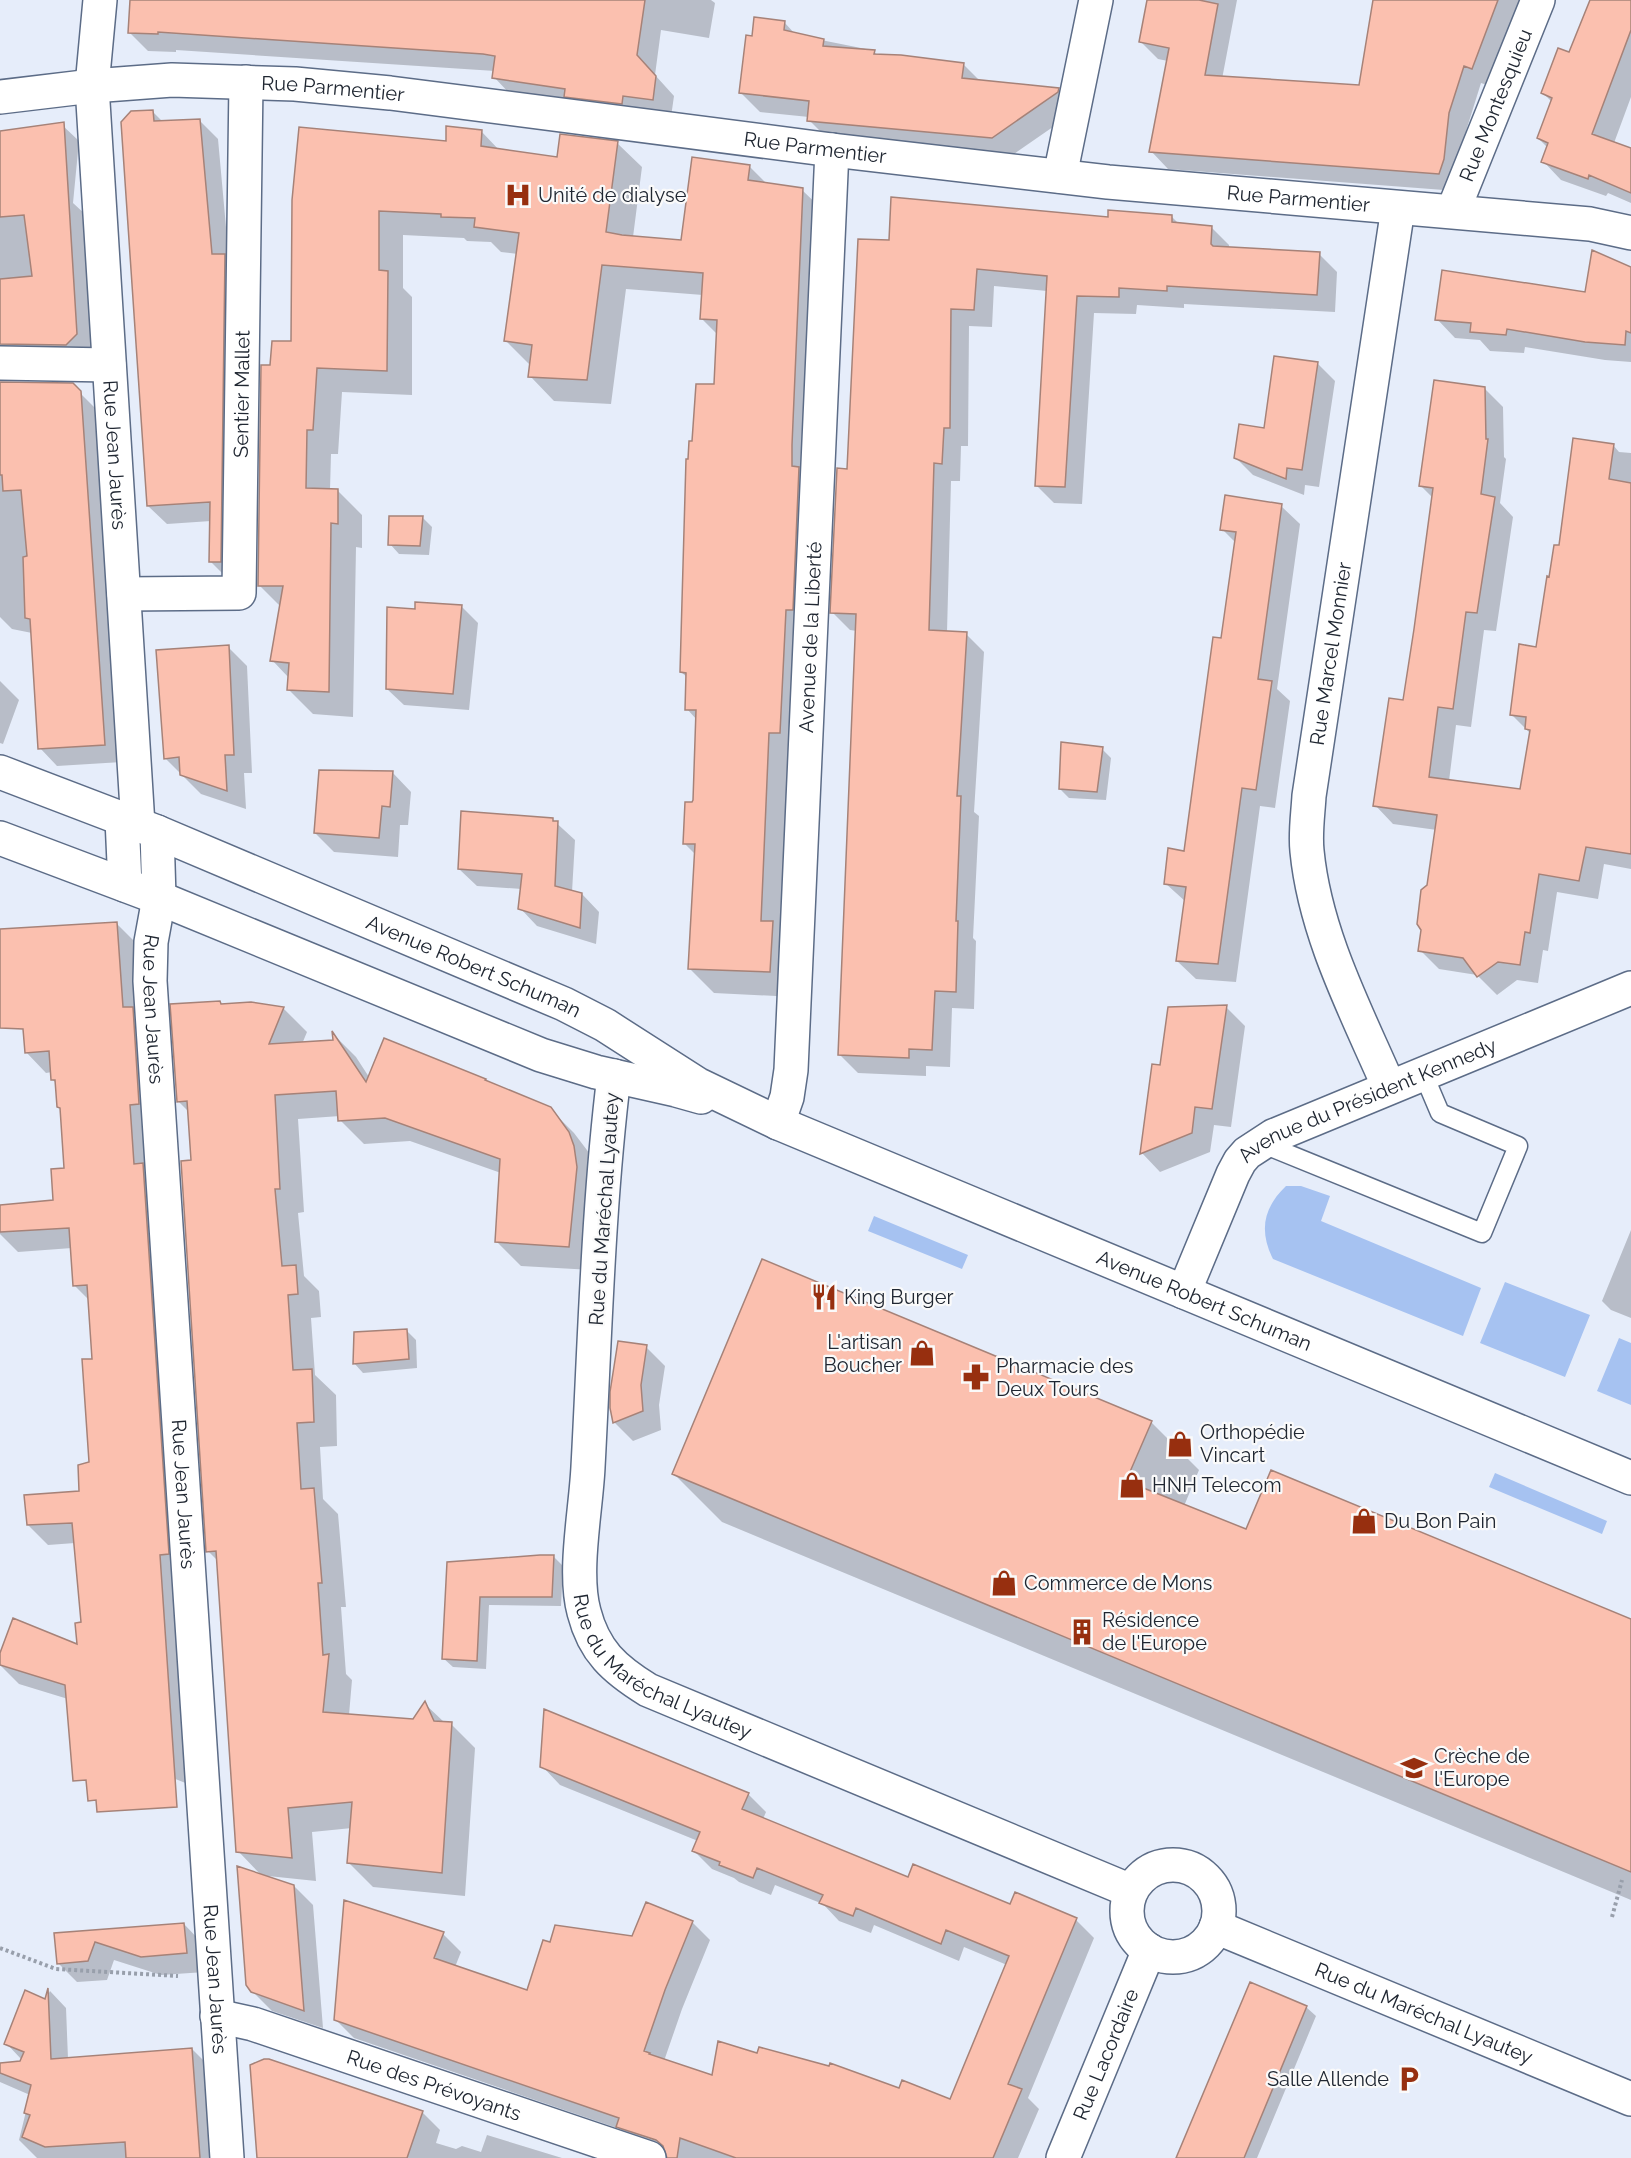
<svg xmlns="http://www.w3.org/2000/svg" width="1631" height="2158" font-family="Raleway,sans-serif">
	<rect width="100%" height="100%" fill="#e6edfa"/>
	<!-- green -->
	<path fill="#a6c2f1" d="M1286 1186H1301L1330 1196 1321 1221 1481 1288 1463 1336 1273 1259C1259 1231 1263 1208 1286 1186Z
		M874 1216 968 1255 962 1269 868 1231Z
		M1505 1282 1590 1315 1565 1377 1480 1343Z
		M1619 1338 1631 1343V1405L1597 1391Z
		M1495 1473 1607 1521 1602 1534 1489 1487Z"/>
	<!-- shadow -->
	<path fill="#0003" d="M132 0H711L715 3 709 38 661 30 655 75 674 96 671 117 512 96 494 77 495 71 176 50V52L148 51 129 32Z
		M1149 0H1237L1212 132 1361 87 1386 0H1524L1490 86 1481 83 1466 131 1462 178 1457 191 1168 169 1151 151 1168 61 1158 59 1141 42Z
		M1591 0H1631V97L1614 143 1631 149V203L1608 193 1606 196 1561 180 1543 161 1548 148 1538 138 1552 102 1543 93 1570 54Z
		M784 22 796 35 871 50 878 55 963 64 980 81 1058 89 1077 108 1076 111 1011 156 828 139 809 120V117L760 112 741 93 753 37Z
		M152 111 163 122 200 121 218 139 229 260V580L211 562V521L167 524 148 506Z
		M61 124 79 141 73 203 86 215 94 352 0 375V132Z
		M481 131 500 151 558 158 617 143 642 167 633 237 683 241 749 166 768 185 802 190 827 214 795 997 714 993 690 969 696 855 684 843 694 800 697 720 687 709 688 678 681 672 689 460 694 443 715 386 717 334 702 319 703 295 626 289 611 404 554 401 530 376 531 366 506 341 518 254 501 252 491 242 467 241 464 238 403 235V288L412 297V395L342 392 338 454H331L330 490 338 491 362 515V548L356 547 353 717 313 714 289 690V678L272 660 281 607 259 585 271 367 292 343 294 200Z
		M1171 216 1179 224 1211 227 1229 245V249L1319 254 1337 272 1335 312 1184 304V308L1137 305 1136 314 1094 313 1082 504 1054 503 1036 485 1047 291 994 286 992 327 969 326 968 446H961L960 481H951L947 632 966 634 984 652 974 812 979 816 973 938 976 941 974 1009 952 1008 950 1067 926 1066V1076L858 1073 840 1055 857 631 850 630 832 612 849 470 891 241 1109 219Z
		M1631 269V362L1605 360 1525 347 1524 353 1490 351 1480 340 1455 338 1437 319 1587 294Z
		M1317 363 1335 381 1319 487 1305 485 1304 495 1253 475 1235 457 1266 429Z
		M0 383 72 385 98 411 122 762 57 766 40 748 32 633 12 629 0 617Z
		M1484 388 1503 407 1504 457 1506 459 1500 503 1513 517 1496 631 1484 630 1471 727 1456 725 1449 781 1521 791 1530 733 1511 714 1538 648 1560 547 1613 445 1619 452 1631 453V869L1604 864 1598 899 1557 892 1548 951 1543 950 1538 983 1517 980 1497 995 1477 975 1439 969 1420 950 1437 830 1393 824 1375 805 1405 702 1433 498 1421 486Z
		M1281 506 1300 524 1277 689 1290 701 1275 808 1260 806 1236 982 1196 979 1177 961 1186 902 1165 883 1185 852 1222 639 1236 543 1222 529Z
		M422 517 432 527 429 555 399 554 390 544Z
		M461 606 478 623 469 710 404 705 387 689 416 611Z
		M228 647 247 666 252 773H244L246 809 201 794 165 758Z
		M0 681 19 700 3 744 0 743Z
		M1102 749 1111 758 1106 800 1069 798 1060 789Z
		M392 772 411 792 408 825H400L398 857 334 852 315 833Z
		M552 819 575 840 572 892 582 894 599 912 596 944 537 926 520 908 522 889 477 886 459 869Z
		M117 924 137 944 193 1786 90 1745 68 1699 19 1684 0 1665V1662L78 1646 83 1624 75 1543 48 1545 28 1525 81 1493 90 1463 93 1361 89 1300 74 1285 72 1248 18 1252 0 1234V1206L54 1202 66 1170 62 1110 57 1084 52 1079V1072L46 1073 26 1052Z
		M1226 1007 1245 1026 1231 1127 1214 1125 1210 1152 1160 1172 1142 1153 1154 1065 1161 1066Z
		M283 1008 307 1032 302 1044 335 1042 334 1035 356 1057 369 1077 385 1040 485 1080 489 1083 550 1109 574 1133 593 1158 592 1270 521 1266 497 1242 501 1173 410 1141 364 1144 340 1120V1116L298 1119 304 1212 298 1213 304 1276 319 1291 321 1317 311 1318 315 1375 336 1395 337 1446 320 1447 323 1499 338 1514 346 1607H341L346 1674 352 1680 349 1715 414 1721 425 1704 445 1723 451 1724 475 1748 465 1896 373 1887 349 1863 352 1828 312 1832 316 1881 268 1876 294 1886 313 1905 323 2028 272 2011 252 1991 262 1876 238 1851 218 1561 208 1551 189 1112 178 1101Z
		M1631 1230V1318L1611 1310 1602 1301Z
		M406 1330 416 1340 417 1368 363 1373 354 1363Z
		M646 1347 665 1366 659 1405 661 1430 633 1441 614 1422Z
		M1151 1422 1199 1470 1184 1506 1247 1531 1631 1621V1900L722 1522 674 1474Z
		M554 1557 563 1566 561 1606 489 1605 486 1669 453 1667 443 1658 449 1563Z
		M542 1766 748 1794 766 1812 763 1819 909 1879 1010 1906 1076 1920 1094 1938 1028 2098 1039 2109 1018 2158H669V2156L636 2145 620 2129 354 2038 336 2020 443 1934 461 1952 455 1967 528 1992 551 1944 633 1937 692 1922 710 1940 682 2009 664 2061 713 2077 900 2090 950 2101 1007 1965 964 1947 959 1961 874 1925 871 1933 839 1921 823 1904 775 1885 771 1895 739 1882 734 1878 712 1869 694 1851 698 1841 560 1785Z
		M184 1924 203 1944 205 1972 161 1975 114 1960 107 1980 77 1982 58 1963 56 1934Z
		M50 1991 66 2008 68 2059 192 2049 210 2067 215 2158H37L19 2140 30 2095 0 2082V2064L21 2063 22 2060 6 2043 45 2000Z
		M1306 2007 1316 2016 1257 2158H1178Z
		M422 2112 440 2130 436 2143 456 2149 462 2146 481 2152 487 2135 562 2158H258Z"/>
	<!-- building -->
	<path fill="#fbc0af" stroke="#a68278" stroke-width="1.5" d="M130 0H645L637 55 656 76 653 100 623 96 622 104 564 97 565 89 492 78 495 56 483 54 158 32V34L128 33Z
		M1147 0H1199L1218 4 1205 75 1359 85 1373 0H1498L1472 69 1464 66 1449 113 1444 159 1439 174 1149 152 1169 48 1139 42Z
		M1590 0H1631V30L1592 134 1631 148V193L1589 175 1588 179 1541 162 1548 143 1537 138 1552 98 1541 93 1558 48 1569 52Z
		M754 17 785 21 784 30 824 39 823 46 875 50 874 54 901 55 964 63 962 78 1059 88 1058 92 992 138 807 121 809 101 739 93 746 35 752 36Z
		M153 110 154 121 200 119 212 254H225L221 562H209L210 502 147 506 121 122 131 111Z
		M64 122 77 334 66 345 0 344V279L32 276 24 215 0 217V131Z
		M446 126 482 130 481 146 557 157 560 134 618 141 606 232 622 235 681 240 692 157 750 165 748 180 803 188 792 445V466L799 467 793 610H786L780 733H769L763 875 761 921H773L770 972 688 969 695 844H683L685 802H692L693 800 696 710H685L686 673 680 672 686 459H688L689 441H692L696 384H714L717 320 700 319 703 273 602 265 587 380 528 377 532 345 504 341 519 233 474 227 475 218 441 217V214L379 211V270L388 271 387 371 317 368 313 430H307L306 488 338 489V524L331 523 329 692 287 690 289 663 270 661 283 586H258L261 365H270L272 341H291L292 200 299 127 446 141Z
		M891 197 1108 217V210L1172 215V222L1212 226 1211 244 1213 246 1320 252 1317 295 1167 286V291L1119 288V297L1077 296 1065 487 1035 486 1047 276 977 269 974 310 951 309 950 428H944L942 464 934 463 929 630 967 632 957 796H961L956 921H958L956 992 935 991 932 1050 909 1049V1058L838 1055 856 614 830 613 837 468 847 469 858 239 889 240Z
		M1592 250 1631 267V333L1626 331 1625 345 1585 342 1507 329 1506 335 1470 332 1471 323 1435 320 1442 270 1585 292Z
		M1274 356 1318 362 1302 470 1287 468 1286 479 1234 458 1239 424 1264 428Z
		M1434 380 1485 387 1486 439H1488L1481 494 1495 497 1477 613 1466 612 1453 709 1438 707 1429 777 1520 789 1530 730 1525 729 1526 717 1510 715 1519 644 1536 647 1547 576 1549 577 1554 545H1559L1573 438 1614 444 1609 479 1631 483V854L1586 847 1579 881 1539 874 1530 933 1525 932 1520 965 1498 962 1477 977 1463 958 1418 951 1421 930 1417 924 1421 890 1427 885 1437 815 1373 806 1389 698 1403 700 1414 629 1433 488 1419 486Z
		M0 382 73 383 81 391 105 745 38 749 30 619 25 618 23 557 27 556 21 490 3 491 2 475H0Z
		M1225 495 1282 504 1258 679 1272 681 1256 790 1242 788 1218 964 1176 961 1186 887 1164 884 1168 848 1184 851 1213 637 1221 638 1236 532 1220 530Z
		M389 516H423L420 546 388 545Z
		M415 602 462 605 453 694 386 689 387 607 415 609Z
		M229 645 234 755H225L227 791 180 775 179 757 164 759 156 650Z
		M1061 742 1103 747 1097 792 1059 789Z
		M319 770 393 771 390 807 382 806 379 838 314 833Z
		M461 811 553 818V821H558L555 886 582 893 580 928 518 909 522 874 458 869Z
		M117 922 123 1007H133L139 1104 130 1105 134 1164 143 1163 169 1554 160 1555 177 1807 97 1812 96 1800 88 1801 86 1780 73 1781 65 1685 0 1665V1653L13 1618 77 1644 75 1623 81 1622 72 1523 27 1525 24 1495 79 1491 78 1465 89 1462 82 1359H92L87 1285 73 1286 69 1228 0 1232V1205L53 1200 51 1169 64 1168 60 1108 57 1107 55 1080H51L49 1051 25 1053 23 1029 0 1028V929Z
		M220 1001 221 1004 251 1002 284 1007 269 1044 333 1040 332 1031 366 1082 384 1038 486 1079 485 1080 551 1107 569 1132 574 1146 577 1167 569 1247 495 1242 500 1159 385 1118 338 1121 336 1091 275 1095 280 1189H275L282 1266 296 1265 298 1294 288 1295 293 1370 312 1369 314 1422 297 1423 301 1489 314 1488 322 1583H318L323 1655 329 1654 323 1712 413 1719 425 1701 434 1721 452 1722 442 1873 347 1863 352 1802 288 1808 292 1858 236 1852 216 1551 206 1552 181 1161 191 1160 187 1101 177 1102 170 1004Z
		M1227 1005 1212 1109 1195 1107 1192 1133 1140 1154 1152 1064 1160 1065 1168 1007Z
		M762 1259 1152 1421 1126 1481 1246 1529 1271 1470 1631 1619V1872L672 1474Z
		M407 1329 409 1359 353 1364 354 1332Z
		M618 1341 647 1345 641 1385 643 1411 613 1423 610 1408V1392Z
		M540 1555H554L552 1597H480L477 1661 442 1659 447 1562Z
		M544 1709 749 1793 742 1809 908 1877 913 1864 1010 1904 1015 1892 1077 1918 1008 2084 1022 2089 993 2158H736L680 2138 677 2158H667L663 2146 656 2140 616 2127 619 2118 334 2020 344 1900 444 1932 434 1958 527 1990 543 1940 550 1942 555 1925 632 1936 646 1902 693 1921 665 1990 644 2051 650 2053 649 2054 712 2075 718 2041 757 2053 759 2047 829 2066 830 2063 899 2088 902 2080 950 2099 1009 1956 946 1930 941 1944 856 1908 853 1916 819 1903 823 1895 757 1868 753 1878 719 1865 720 1862 692 1851 700 1832 540 1767Z
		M237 1866 294 1885 304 2011 251 1992 246 1985Z
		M184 1923 187 1953 141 1957 95 1942 88 1961 57 1964 54 1933Z
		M1250 1982 1307 2006 1244 2158H1176Z
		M48 1988 51 2059 192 2048 200 2158H126L125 2142 45 2147 22 2137 30 2115 24 2113 31 2085 0 2073V2063L20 2061 24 2052 4 2044 25 1990 45 1999Z
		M264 2059H269L423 2111 407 2158H257L250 2065Z"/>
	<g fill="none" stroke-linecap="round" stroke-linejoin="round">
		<!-- lane casing -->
		<g stroke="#5c6c87" stroke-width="21">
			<path id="lane" d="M1261 1143 1482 1233 1518 1146 1440 1113 1423 1073"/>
		</g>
		<!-- street casing -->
		<g stroke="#5c6c87" stroke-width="36">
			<g id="street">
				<path id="s1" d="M100 0 92 86 138 825"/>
				<path id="s2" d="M0 97 92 86 172 80 295 84 390 93 832 150 1108 182 1590 224 1631 233"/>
				<path d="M1060 176 1096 0"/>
				<path id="s3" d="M1453 211 1538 0"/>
				<path d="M0 363 109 365"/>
				<path id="s4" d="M124 594 239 593 246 82"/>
				<path id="s5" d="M159 898 151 942 150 981 227 2158"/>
				<path id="s6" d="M614 1076C598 1206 595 1337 588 1467 586 1510 573 1572 584 1612 594 1651 614 1669 648 1690L1131 1891"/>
				<path id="s7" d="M1389 1087C1356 1011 1315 934 1307 851 1305 833 1308 814 1309 796L1398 208"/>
				<path id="s8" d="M778 1123 787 1097 791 1070 832 150"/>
				<path id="s9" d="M1184 1292 1233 1174 1240 1161 1247 1153 1273 1136 1631 988"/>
				<circle cx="1173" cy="1911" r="46"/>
				<path id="s10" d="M1216 1927 1631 2099"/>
				<path id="s11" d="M217 2016 253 2024 649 2158"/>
				<path id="s12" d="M1063 2158 1149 1950"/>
			</g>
		</g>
		<!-- secondary casing -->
		<g stroke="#5c6c87" stroke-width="36">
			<g id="secondary">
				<path id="s13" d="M0 772 157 832 564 1004 605 1025 697 1084 778 1123 1631 1478"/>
				<path d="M122 819 125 885"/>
				<path d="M157 832 159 898"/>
				<path d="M0 838 159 898 541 1055 596 1072 676 1090 701 1097"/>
			</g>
		</g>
		<!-- path -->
		<path stroke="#989fab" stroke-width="4" stroke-dasharray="3 3" stroke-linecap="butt" d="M1612 1917 1622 1880
			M0 1948 56 1969 178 1976"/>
		<!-- lane -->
		<use href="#lane" stroke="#fff" stroke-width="18"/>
		<!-- street -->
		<use href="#street" stroke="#fff" stroke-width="33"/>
		<!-- secondary -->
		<use href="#secondary" stroke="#fff" stroke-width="33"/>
	</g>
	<!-- icons -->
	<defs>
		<g id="hospital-bare" transform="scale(2.07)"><path d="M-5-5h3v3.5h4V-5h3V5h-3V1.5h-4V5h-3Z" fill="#972f0f" stroke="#fafafa" stroke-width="2.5" paint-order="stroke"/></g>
		<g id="restaurant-bare" transform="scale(2.07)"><path d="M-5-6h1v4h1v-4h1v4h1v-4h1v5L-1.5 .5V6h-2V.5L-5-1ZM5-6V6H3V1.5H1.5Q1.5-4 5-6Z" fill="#972f0f" stroke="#fafafa" stroke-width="2.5" paint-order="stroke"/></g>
		<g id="shop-bare" transform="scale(2.07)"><path d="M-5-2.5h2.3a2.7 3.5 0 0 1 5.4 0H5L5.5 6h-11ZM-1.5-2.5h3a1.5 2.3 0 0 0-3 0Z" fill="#972f0f" stroke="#fafafa" stroke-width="2.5" paint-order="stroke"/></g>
		<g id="pharmacy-bare" transform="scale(2.07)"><path d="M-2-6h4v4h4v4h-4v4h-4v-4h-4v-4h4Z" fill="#972f0f" stroke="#fafafa" stroke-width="2.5" paint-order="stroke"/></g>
		<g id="building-bare" transform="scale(2.07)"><path d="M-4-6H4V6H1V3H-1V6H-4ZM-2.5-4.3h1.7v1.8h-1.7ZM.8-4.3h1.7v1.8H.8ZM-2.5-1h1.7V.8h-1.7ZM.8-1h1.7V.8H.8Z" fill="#972f0f" stroke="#fafafa" stroke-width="2.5" paint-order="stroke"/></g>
		<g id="school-bare" transform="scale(2.07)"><path d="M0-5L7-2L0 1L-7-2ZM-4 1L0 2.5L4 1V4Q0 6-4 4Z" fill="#972f0f" stroke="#fafafa" stroke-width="2.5" paint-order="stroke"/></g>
		<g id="parking-bare" transform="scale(2.07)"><path d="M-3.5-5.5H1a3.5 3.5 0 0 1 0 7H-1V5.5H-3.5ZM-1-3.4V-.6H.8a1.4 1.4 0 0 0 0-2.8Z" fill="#972f0f" stroke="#fafafa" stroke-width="2.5" paint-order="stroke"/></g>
	</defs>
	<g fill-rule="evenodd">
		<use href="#hospital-bare" x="518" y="195"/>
		<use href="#restaurant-bare" x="824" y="1297"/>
		<use href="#shop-bare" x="922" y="1353"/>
		<use href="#pharmacy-bare" x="976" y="1377"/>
		<use href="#shop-bare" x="1180" y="1444"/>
		<use href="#shop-bare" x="1132" y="1485"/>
		<use href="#shop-bare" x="1364" y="1521"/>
		<use href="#shop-bare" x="1004" y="1583"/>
		<use href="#building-bare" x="1082" y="1632"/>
		<use href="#school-bare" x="1414" y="1768"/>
		<use href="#parking-bare" x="1409" y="2079"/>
	</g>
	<g text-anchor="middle" stroke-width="4.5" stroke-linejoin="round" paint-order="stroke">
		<!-- street labels -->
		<g font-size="20" fill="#202732" stroke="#fafafa">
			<text dy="7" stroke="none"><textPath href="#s2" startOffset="334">Rue Parmentier</textPath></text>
			<text dy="7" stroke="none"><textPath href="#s3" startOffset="114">Rue Montesquieu</textPath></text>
			<text dy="7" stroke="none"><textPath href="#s2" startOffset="820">Rue Parmentier</textPath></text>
			<text dy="7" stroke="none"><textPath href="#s2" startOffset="1306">Rue Parmentier</textPath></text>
			<text dy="7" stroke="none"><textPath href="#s4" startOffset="314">Sentier Mallet</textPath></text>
			<text dy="7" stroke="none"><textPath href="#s1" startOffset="456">Rue Jean Jaurès</textPath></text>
			<text dy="7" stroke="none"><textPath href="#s8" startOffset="488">Avenue de la Liberté</textPath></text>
			<text dy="7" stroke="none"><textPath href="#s7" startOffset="450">Rue Marcel Monnier</textPath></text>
			<text dy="7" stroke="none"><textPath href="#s13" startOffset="512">Avenue Robert Schuman</textPath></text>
			<text dy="7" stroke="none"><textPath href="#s5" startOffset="112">Rue Jean Jaurès</textPath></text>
			<text dy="7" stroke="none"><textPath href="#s9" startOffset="285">Avenue du Président Kennedy</textPath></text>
			<text transform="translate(604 1209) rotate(-86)" y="7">Rue du Maréchal Lyautey</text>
			<text dy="7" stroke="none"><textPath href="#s13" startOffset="1317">Avenue Robert Schuman</textPath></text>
			<text dy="7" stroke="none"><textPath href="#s5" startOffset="598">Rue Jean Jaurès</textPath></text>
			<text dy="7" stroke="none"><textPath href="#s6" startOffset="636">Rue du Maréchal Lyautey</textPath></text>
			<text dy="7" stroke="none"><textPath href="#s5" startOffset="1084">Rue Jean Jaurès</textPath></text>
			<text dy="7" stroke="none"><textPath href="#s10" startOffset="225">Rue du Maréchal Lyautey</textPath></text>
			<text dy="7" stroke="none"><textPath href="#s12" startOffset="112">Rue Lacordaire</textPath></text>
			<text dy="7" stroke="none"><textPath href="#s11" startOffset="228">Rue des Prévoyants</textPath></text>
		</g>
		<!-- poi labels -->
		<g font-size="20" fill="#202732" stroke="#fafafa" text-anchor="start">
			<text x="538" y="202">Unité de dialyse</text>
			<text x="844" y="1304">King Burger</text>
			<text x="902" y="1349" text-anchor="end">L'artisan<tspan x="902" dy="23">Boucher</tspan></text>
			<text x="996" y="1373">Pharmacie des<tspan x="996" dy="23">Deux Tours</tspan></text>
			<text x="1200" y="1439">Orthopédie<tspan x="1200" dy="23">Vincart</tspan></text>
			<text x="1152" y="1492">HNH Telecom</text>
			<text x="1384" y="1528">Du Bon Pain</text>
			<text x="1024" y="1590">Commerce de Mons</text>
			<text x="1102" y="1627">Résidence<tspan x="1102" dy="23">de l'Europe</tspan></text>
			<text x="1434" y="1763">Crèche de<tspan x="1434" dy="23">l'Europe</tspan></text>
			<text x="1389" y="2086" text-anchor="end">Salle Allende</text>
		</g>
	</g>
</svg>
